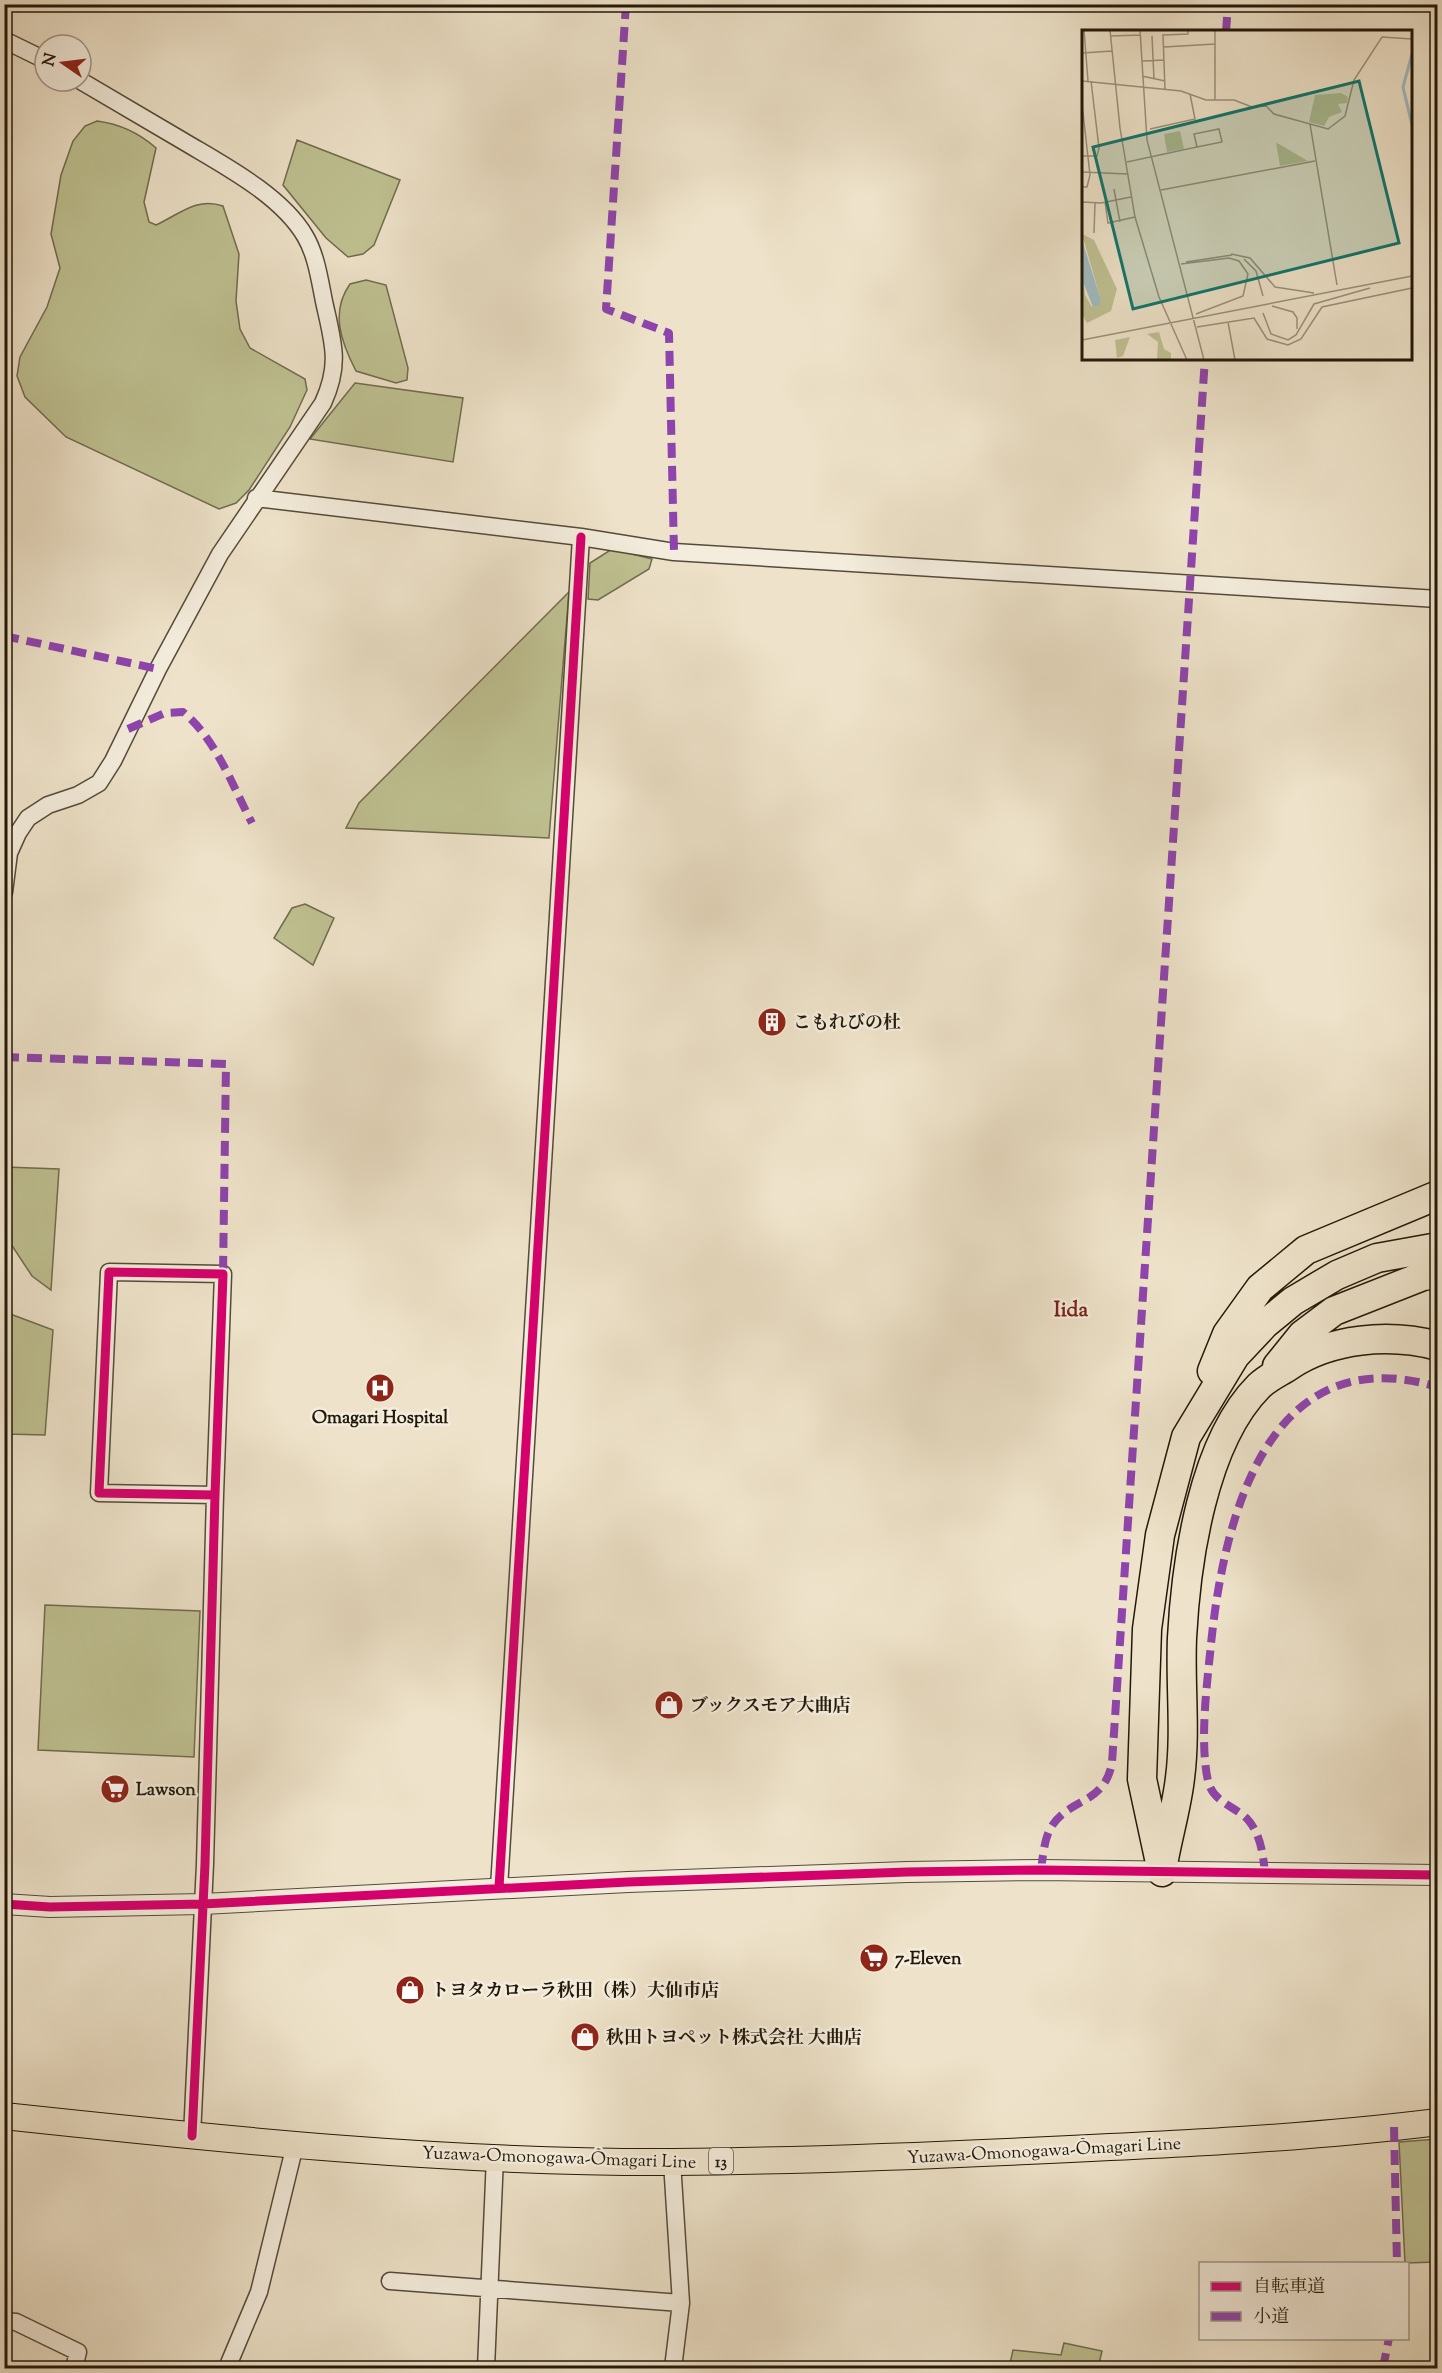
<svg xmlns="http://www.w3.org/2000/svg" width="1442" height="2373" font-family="'Sorts Mill Goudy','Noto Serif JP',serif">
	<rect width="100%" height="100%" fill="#eee3ca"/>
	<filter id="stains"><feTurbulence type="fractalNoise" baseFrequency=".00333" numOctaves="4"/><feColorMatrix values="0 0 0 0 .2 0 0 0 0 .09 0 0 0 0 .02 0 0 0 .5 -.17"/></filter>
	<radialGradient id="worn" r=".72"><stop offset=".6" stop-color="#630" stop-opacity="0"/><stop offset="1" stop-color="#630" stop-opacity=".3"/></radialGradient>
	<!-- green -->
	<path fill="#bfc192" stroke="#706c4e" stroke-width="1.5" d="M97 121C120 124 138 132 156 148L144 202 149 222 156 225C180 214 196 197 223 206L239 254 236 301 240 329 250 348 305 379 307 390 290 427 249 490 236 503 219 509 66 437 25 397 17 376 20 357 47 307 60 268 51 234 61 175 73 141 85 126Z
		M297 140 400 180 374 245 363 254 348 257 326 238 283 185Z
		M366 280 386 285 408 368 407 380 396 383 356 371C341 342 330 312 350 284Z
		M355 383 463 398 453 462 310 439Z
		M612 549 652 559 649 569 598 600 588 599 590 563Z
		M569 592 549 838 346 828 359 803Z
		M305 904 334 918 313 965 274 938 292 908Z
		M5 1167 59 1169 51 1290 32 1276 5 1235Z
		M5 1312 53 1330 45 1435 5 1434Z
		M45 1605 200 1611 194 1757 38 1750Z
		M1437 2139V2262L1405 2263 1399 2142Z
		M1064 2343 1102 2351 1098 2368H1009L1013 2350 1061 2355Z"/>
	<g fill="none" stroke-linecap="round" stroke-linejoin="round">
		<!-- minor casing -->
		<g stroke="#554b39" stroke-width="19">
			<path id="minor" d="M4 40 45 60
				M256 498 581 537 674 552 1438 599
				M4 892 9 853 18 833 28 818 48 805 78 795 99 783 113 761 158 669 220 554 323 403C340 366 334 345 325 306 320 283 317 256 305 236 281 195 223 165 183 141 149 121 115 101 81 81
				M499 1888 581 537
				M192 2136 205 1864 215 1495 99 1493 109 1272 223 1274 215 1495
				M672 2162 681 2303 673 2368
				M390 2281 681 2303
				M4 2321 16 2322 78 2352 74 2368
				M227 2368 259 2292 295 2145
				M486 2368 495 2157"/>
		</g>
		<!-- tertiary casing -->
		<g stroke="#554b39" stroke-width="22">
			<path id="tertiary" d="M4 1904 50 1907 203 1904 628 1882 907 1872 1041 1870 1438 1875"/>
		</g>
		<!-- primary casing -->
		<g stroke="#221809" stroke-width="28">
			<path id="primary" d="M4 2116C227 2140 450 2163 674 2162 799 2161 924 2156 1049 2150 1179 2144 1309 2138 1438 2122"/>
		</g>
		<!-- motorway casing -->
		<g stroke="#221809" stroke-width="31">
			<path id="motorway" d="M1277 1366 1302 1335 1334 1311 1423 1276 1438 1274
				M1212 1371 1227 1334 1260 1288 1306 1250 1438 1195
				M1164 1859C1169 1832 1177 1805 1180 1778 1186 1732 1180 1684 1182 1638 1186 1561 1203 1442 1259 1386 1267 1378 1280 1372 1289 1366 1331 1338 1389 1333 1438 1346
				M1162 1872 1142 1779 1147 1629 1160 1535 1186 1437 1235 1356 1265 1324 1293 1301 1337 1275 1377 1258 1438 1247"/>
		</g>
		<!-- minor -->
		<use href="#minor" stroke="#f4eddd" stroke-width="16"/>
		<!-- tertiary -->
		<use href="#tertiary" stroke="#f4eddd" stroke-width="20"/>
		<!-- primary -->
		<use href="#primary" stroke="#eee3ca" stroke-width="26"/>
		<!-- motorway -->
		<use href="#motorway" stroke="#eee3ca" stroke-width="28"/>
		<!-- quiet -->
		<path stroke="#8e44ad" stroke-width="8" stroke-dasharray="15 8" stroke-linecap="butt" d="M626 4 606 309 669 333 674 552
			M1226 32 1228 4
			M4 636 158 669
			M128 729 165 713 183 712C216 739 232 785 252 823
			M4 1057 226 1064 223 1274
			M1041 1870C1043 1856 1044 1841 1050 1829 1068 1797 1104 1806 1112 1763L1205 358
			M1265 1873C1263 1855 1261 1836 1249 1821 1236 1806 1213 1803 1208 1781 1200 1744 1206 1692 1210 1654 1222 1525 1264 1335 1438 1387
			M1394 2127 1397 2264
			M1383 2368 1389 2338"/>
		<!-- cycleway casing -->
		<g stroke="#f4eddd" stroke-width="13">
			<path id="cycleway" d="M499 1888 581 537
				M4 1904 50 1907 203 1904 628 1882 907 1872 1041 1870 1438 1875
				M192 2136 205 1864 215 1495 99 1493 109 1272 223 1274 215 1495"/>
		</g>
		<!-- cycleway -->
		<use href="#cycleway" stroke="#d6006c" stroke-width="9"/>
	</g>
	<!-- icons -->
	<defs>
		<g id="building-disc" transform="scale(1.5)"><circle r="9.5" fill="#8f2418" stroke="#f4eddd"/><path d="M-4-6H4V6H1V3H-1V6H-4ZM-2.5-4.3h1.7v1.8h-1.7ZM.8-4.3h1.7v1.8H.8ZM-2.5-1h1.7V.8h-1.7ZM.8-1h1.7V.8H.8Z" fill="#fff"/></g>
		<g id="hospital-disc" transform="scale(1.5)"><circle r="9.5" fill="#8f2418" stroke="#f4eddd"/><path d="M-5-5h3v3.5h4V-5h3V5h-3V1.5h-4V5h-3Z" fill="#fff"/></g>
		<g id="shop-disc" transform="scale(1.5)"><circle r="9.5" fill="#8f2418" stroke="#f4eddd"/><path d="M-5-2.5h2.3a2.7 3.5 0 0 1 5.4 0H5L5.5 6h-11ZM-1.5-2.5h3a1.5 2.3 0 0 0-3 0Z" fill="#fff"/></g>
		<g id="supermarket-disc" transform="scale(1.5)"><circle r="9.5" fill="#8f2418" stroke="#f4eddd"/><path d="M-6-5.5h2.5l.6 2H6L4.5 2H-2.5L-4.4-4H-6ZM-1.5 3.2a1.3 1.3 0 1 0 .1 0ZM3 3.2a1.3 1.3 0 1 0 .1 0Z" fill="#fff"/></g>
	</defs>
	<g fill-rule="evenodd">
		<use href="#building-disc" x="772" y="1022"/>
		<use href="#hospital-disc" x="380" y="1388"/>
		<use href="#shop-disc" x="669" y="1705"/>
		<use href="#supermarket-disc" x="115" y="1789"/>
		<use href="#supermarket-disc" x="874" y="1958"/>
		<use href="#shop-disc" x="410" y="1990"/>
		<use href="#shop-disc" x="585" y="2037"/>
	</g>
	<g text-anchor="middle" stroke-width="5" stroke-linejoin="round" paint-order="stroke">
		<!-- shield labels -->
		<rect fill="#f4eddd" stroke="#615849" stroke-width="1.5" x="709" y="2148" width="24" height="26" rx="4.5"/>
		<g font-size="16" font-weight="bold" fill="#221809">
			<text x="721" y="2167">13</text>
		</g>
		<!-- poi labels -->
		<g font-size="18" font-weight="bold" fill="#221809" stroke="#f4eddd" text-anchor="start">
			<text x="793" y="1028">こもれびの杜</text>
			<text x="380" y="1423" text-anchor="middle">Omagari Hospital</text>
			<text x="690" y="1711">ブックスモア大曲店</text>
			<text x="136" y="1795">Lawson</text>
			<text x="895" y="1964">7-Eleven</text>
			<text x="431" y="1996">トヨタカローラ秋田（株）大仙市店</text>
			<text x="606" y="2043">秋田トヨペット株式会社 大曲店</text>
		</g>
		<!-- street labels -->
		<g font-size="18" fill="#221809" stroke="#f4eddd">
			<text transform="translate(1044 2150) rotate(-3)" y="6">Yuzawa-Omonogawa-Ōmagari Line</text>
			<text transform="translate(559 2157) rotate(2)" y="6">Yuzawa-Omonogawa-Ōmagari Line</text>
		</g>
		<!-- quarter labels -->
		<g font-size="21" font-weight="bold" fill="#7a1f14" stroke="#f4eddd">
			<text x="1071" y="1316">Iida</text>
		</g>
	</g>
	<!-- overview -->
	<g transform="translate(1082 30)">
		<rect width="330" height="330" fill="#eee3ca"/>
		<path d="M259 63 266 67 265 73 256 74 260 82 247 87 242 96 227 92 233 65ZM98 101 102 119 85 122 82 104ZM194 113 197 114 226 131 198 136ZM0 204 12 210 35 259 29 281 5 293 0 284V234L3 265 10 277 18 267ZM77 302 82 319 89 323V330H75L76 312 65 304ZM48 307 41 326 35 328 33 310Z" fill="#bfc192"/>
		<path d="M0 210 18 267V274L11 277 1 252Z" fill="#9fbbc2"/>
		<path fill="none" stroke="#9fbbc2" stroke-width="3" d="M330 24 321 57 330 95"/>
		<path fill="none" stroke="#9c927d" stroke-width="1.5" d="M2 0 6 51M28 0 38 98 53 187 77 267 105 330M58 0 65 110 122 330M133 0V70M28 6 59 5M70 6 72 49M82 17 133 14M0 23 30 21M60 31 82 30M60 46 83 51M0 51 99 61 124 70H152L170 77 184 76 192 84 246 99 263 86 272 50 300 7 330 9M83 60 81 5 106 4V0M0 74 8 145 5 157H0M228 94 255 255M68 99 113 89 108 64M0 126H15L17 118 9 51M45 132 115 117 112 104 137 99 140 112 115 117M0 142 45 144M32 159 38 192M79 160 233 131M0 172 19 173 49 167M0 172V202M23 172 26 193 53 187M12 203 13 173M149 224 168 228 193 257 232 263M162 229 174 241 181 266M104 232 150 225M99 234 147 228 157 231 166 244 161 266 114 284M190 276 211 282 215 288V299M181 283 189 304 206 310 214 305 232 274 288 258M146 292 153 330M115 297 172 288 185 309 206 315 219 309 240 277 330 258M0 310 330 246"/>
		<path fill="#0f766e" fill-opacity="0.15" stroke="#0f766e" stroke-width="3" d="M277 51 317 213 51 279 11 117Z"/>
		<rect width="330" height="330" fill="none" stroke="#221809" stroke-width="3"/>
	</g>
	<!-- margin -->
	<rect width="1442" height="2373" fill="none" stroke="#eee3ca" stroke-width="24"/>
	<rect x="6" y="6" width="1430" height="2361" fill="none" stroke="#221809" stroke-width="3"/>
	<rect x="12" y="12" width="1418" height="2349" fill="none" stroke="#221809" stroke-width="1.5"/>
	<!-- legend -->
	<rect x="1199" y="2262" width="210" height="78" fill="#f4eddd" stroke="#a09888" stroke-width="1.5"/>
	<rect x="1211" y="2282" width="30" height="9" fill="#d6006c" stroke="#a09888" stroke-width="1.5"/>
	<text x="1253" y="2292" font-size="18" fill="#221809">自転車道</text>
	<rect x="1211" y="2312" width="30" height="9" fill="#8e44ad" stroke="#a09888" stroke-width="1.5"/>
	<text x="1253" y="2322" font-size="18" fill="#221809">小道</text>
	<!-- north arrow -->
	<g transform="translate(63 63) rotate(284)"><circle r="28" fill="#f4eddd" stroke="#a09888" stroke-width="1.5"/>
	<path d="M0-4.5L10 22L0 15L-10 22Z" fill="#8f2418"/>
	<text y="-9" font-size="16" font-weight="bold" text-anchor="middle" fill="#221809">N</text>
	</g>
	<rect width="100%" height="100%" filter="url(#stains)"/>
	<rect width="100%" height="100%" fill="url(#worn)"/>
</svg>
